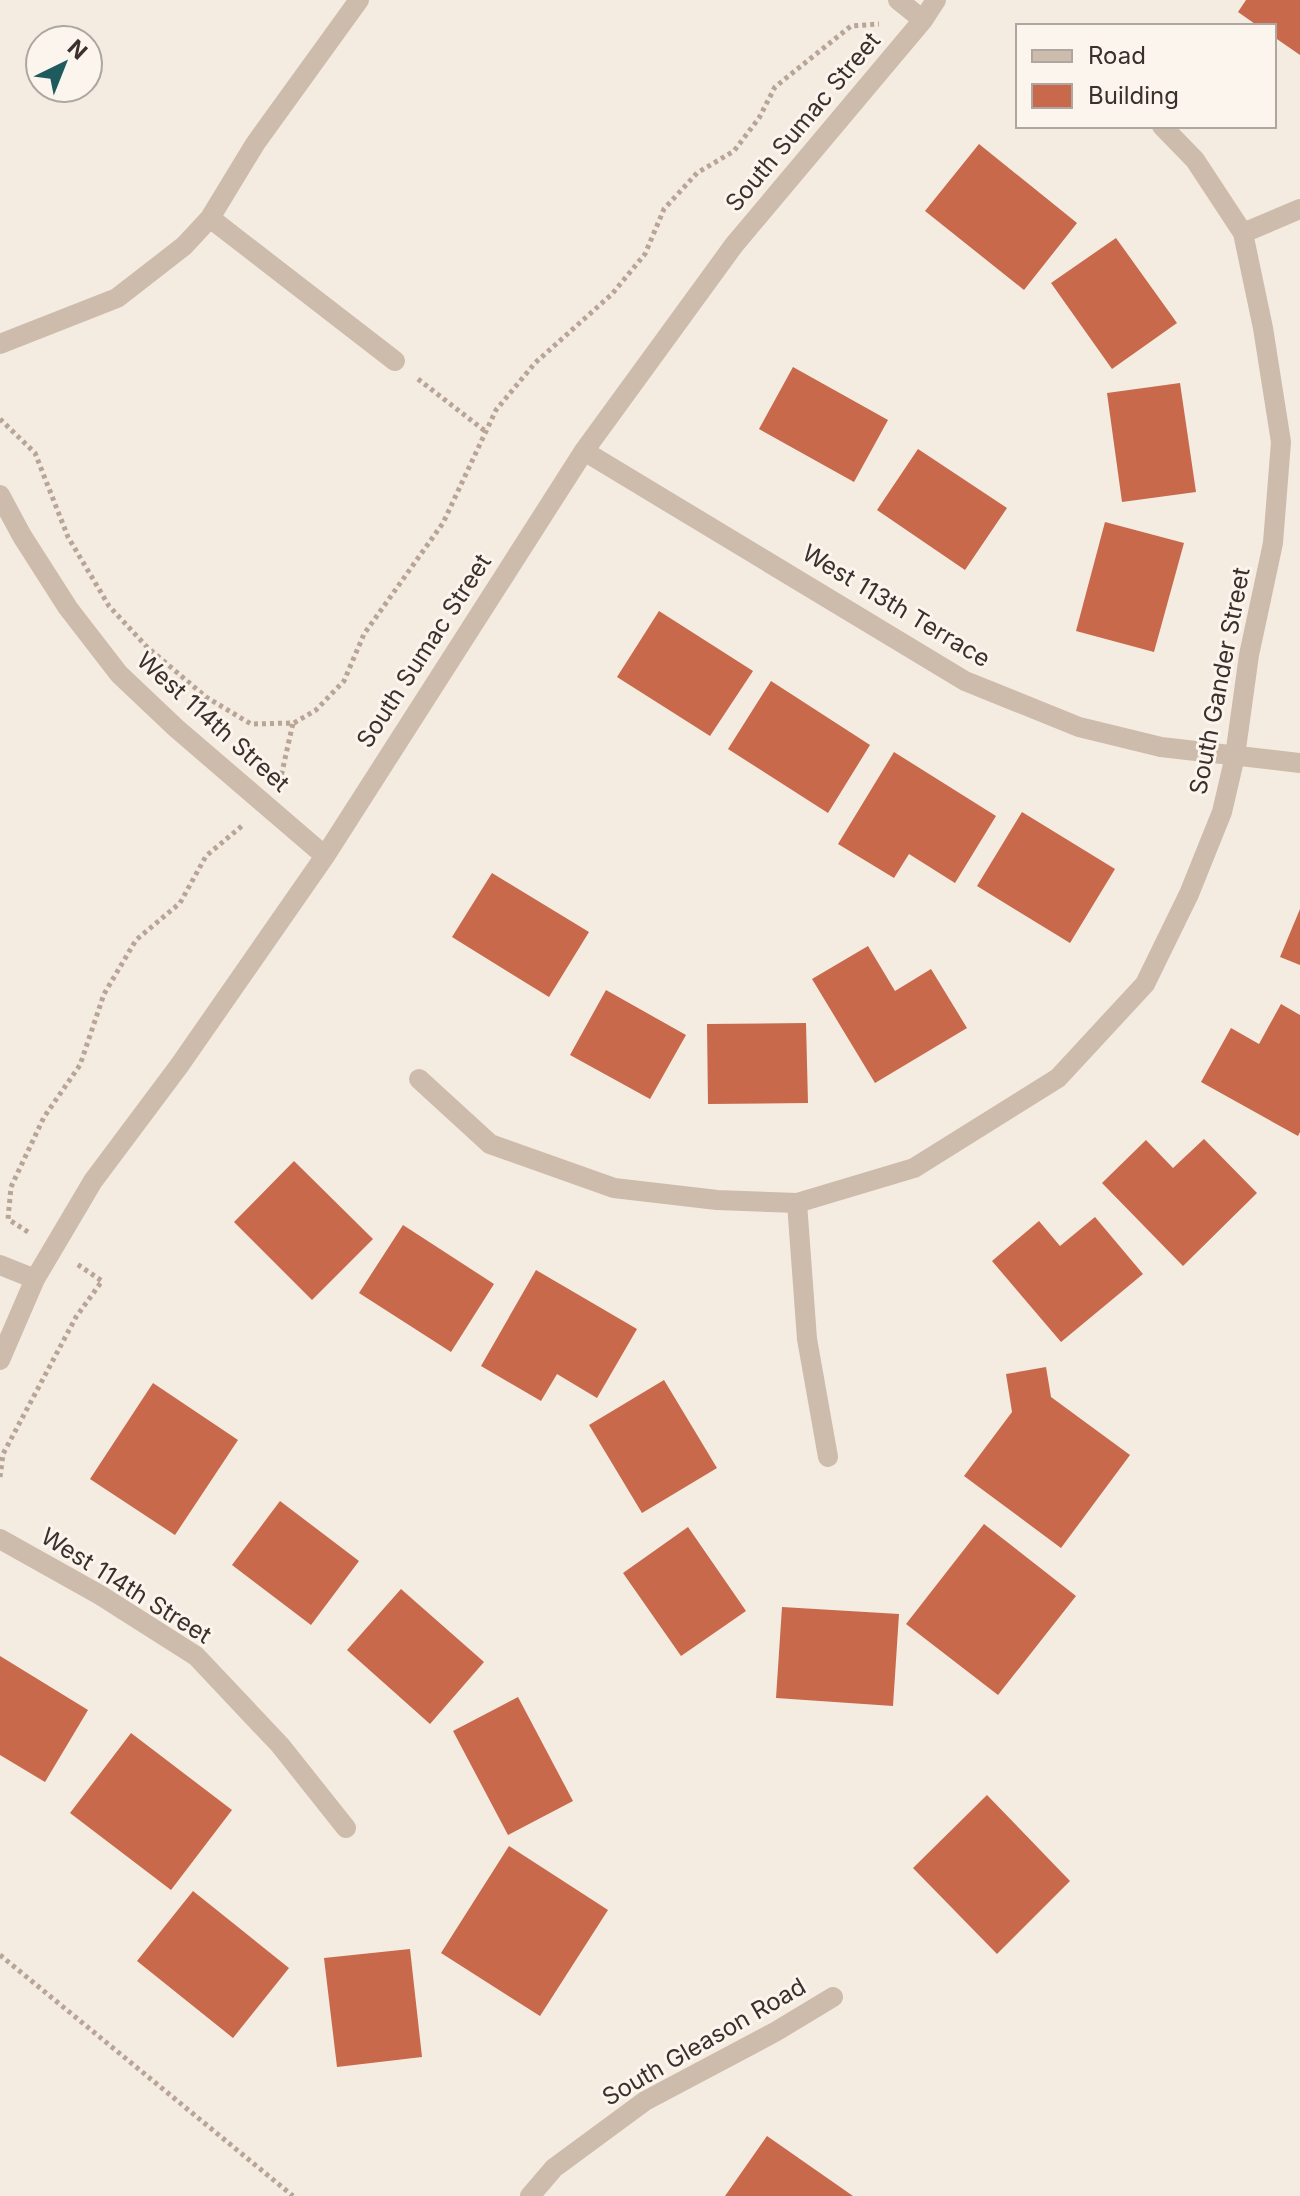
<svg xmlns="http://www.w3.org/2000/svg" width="1300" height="2196" font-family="Inter,sans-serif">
	<rect width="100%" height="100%" fill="#f4ebe1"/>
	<!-- building -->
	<path fill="#c8694b" d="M1246 0H1300V55L1274 37V26H1258L1238 12Z
		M979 144 1077 223 1024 290 925 211Z
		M1116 238 1177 323 1112 369 1051 283Z
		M793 367 888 420 854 482 759 429Z
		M1180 383 1196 492 1122 502 1107 393Z
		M918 449 1007 508 965 570 877 510Z
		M1105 522 1184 543 1154 652 1076 631Z
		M659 611 753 671 710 736 617 677Z
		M771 681 870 745 828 813 728 749Z
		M894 752 996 816 955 883 909 854 894 878 838 844Z
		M1022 812 1115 869 1070 943 977 886Z
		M492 873 589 932 549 997 452 937Z
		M1300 909V965L1280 957Z
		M868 946 895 991 931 969 967 1028 875 1083 812 979Z
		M606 990 686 1035 650 1099 570 1055Z
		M1281 1004 1300 1015V1132L1298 1136 1201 1082 1231 1028 1259 1044Z
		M806 1023 808 1103 708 1104 707 1024Z
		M1204 1139 1257 1193 1183 1266 1102 1183 1146 1140 1173 1168Z
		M294 1161 373 1239 312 1300 234 1222Z
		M1095 1217 1143 1274 1061 1342 992 1261 1039 1221 1060 1246Z
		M403 1225 494 1284 451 1352 359 1293Z
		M536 1270 637 1329 597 1398 557 1374 541 1401 481 1366Z
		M1046 1367 1051 1397 1130 1455 1061 1548 964 1476 1012 1412 1006 1374Z
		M664 1380 717 1468 642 1513 589 1425Z
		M153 1383 238 1440 175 1535 90 1479Z
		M280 1501 359 1561 311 1625 232 1565Z
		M984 1524 1076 1596 998 1695 906 1624Z
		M688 1527 746 1611 681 1656 623 1573Z
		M401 1589 484 1662 430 1724 347 1650Z
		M782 1607 899 1614 893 1706 776 1698Z
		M0 1656 88 1710 45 1782 0 1755Z
		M518 1697 573 1801 508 1835 453 1731Z
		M131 1733 232 1810 171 1890 70 1813Z
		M987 1795 1070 1881 997 1954 913 1868Z
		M509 1846 608 1910 540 2016 441 1953Z
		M193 1891 289 1968 233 2038 137 1961Z
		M410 1949 422 2057 337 2067 324 1958Z
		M767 2136 853 2196H725Z"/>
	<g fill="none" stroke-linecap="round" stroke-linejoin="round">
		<!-- path -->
		<path stroke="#b9a596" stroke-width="5" stroke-dasharray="4 4" stroke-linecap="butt" d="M418 379 485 431
			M0 419 35 453 68 537 109 606 147 647 206 697 251 724 293 723 280 781
			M294 723 316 710 344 681 364 634 443 523 496 410 535 363 612 294 645 254 664 209 697 173 734 151 759 118 775 87 851 26 879 24
			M28 1232 8 1219 11 1187 44 1117 80 1065 104 994 136 940 180 903 206 856 243 825
			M0 1477 3 1454 76 1317 102 1281 77 1264
			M0 1955 293 2196"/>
		<!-- minor -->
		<path stroke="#cdbbac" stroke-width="20" d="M898 0 923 20
			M210 218 395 361
			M1243 233 1300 209
			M0 344 117 298 184 246 210 218 255 144 359 0
			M584 451 965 681 1079 727 1161 747 1300 763
			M0 495 22 536 68 608 119 674 176 728 325 856
			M419 1079 490 1144 614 1188 717 1200 797 1203 914 1168 1058 1078 1145 984 1189 894 1222 812 1235 756 1249 655 1273 543 1281 442 1263 328 1243 233 1195 160 1162 126
			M797 1203 807 1339 828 1457
			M0 1265 35 1279
			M0 1360 35 1279 93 1181 179 1066 325 856 584 451 734 245 923 20 936 0
			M0 1539 100 1595 196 1656 280 1745 346 1828
			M530 2196 554 2168 645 2101 775 2032 833 1997"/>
	</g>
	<g text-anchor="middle" stroke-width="6" stroke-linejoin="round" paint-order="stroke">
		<!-- street labels -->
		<g font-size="24" fill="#3b302b" stroke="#fbf5ee">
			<text transform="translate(803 122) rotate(-50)" y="8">South Sumac Street</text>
			<text transform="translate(896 606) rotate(31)" y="8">West 113th Terrace</text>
			<text transform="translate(424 651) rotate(-57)" y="8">South Sumac Street</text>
			<text transform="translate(1220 681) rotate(-79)" y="8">South Gander Street</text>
			<text transform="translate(213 722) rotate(42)" y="8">West 114th Street</text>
			<text transform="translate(126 1586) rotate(32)" y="8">West 114th Street</text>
			<text transform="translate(704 2042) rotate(-30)" y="8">South Gleason Road</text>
		</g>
	</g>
	<!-- legend -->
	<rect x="1016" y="24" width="260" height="104" fill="#fbf5ee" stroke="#aea6a0" stroke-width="2"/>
	<rect x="1032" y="50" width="40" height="12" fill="#cdbbac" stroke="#aea6a0" stroke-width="2"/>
	<text x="1088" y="64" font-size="24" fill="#3b302b">Road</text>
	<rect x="1032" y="84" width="40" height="24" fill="#c8694b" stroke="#aea6a0" stroke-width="2"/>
	<text x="1088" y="104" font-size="24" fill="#3b302b">Building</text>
	<!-- north arrow -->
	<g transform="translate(64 64) rotate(43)"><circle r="38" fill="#fbf5ee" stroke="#aea6a0" stroke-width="2"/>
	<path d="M0-6L14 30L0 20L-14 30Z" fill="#1f5a5e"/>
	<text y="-12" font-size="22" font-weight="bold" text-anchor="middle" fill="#3b302b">N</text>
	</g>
</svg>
